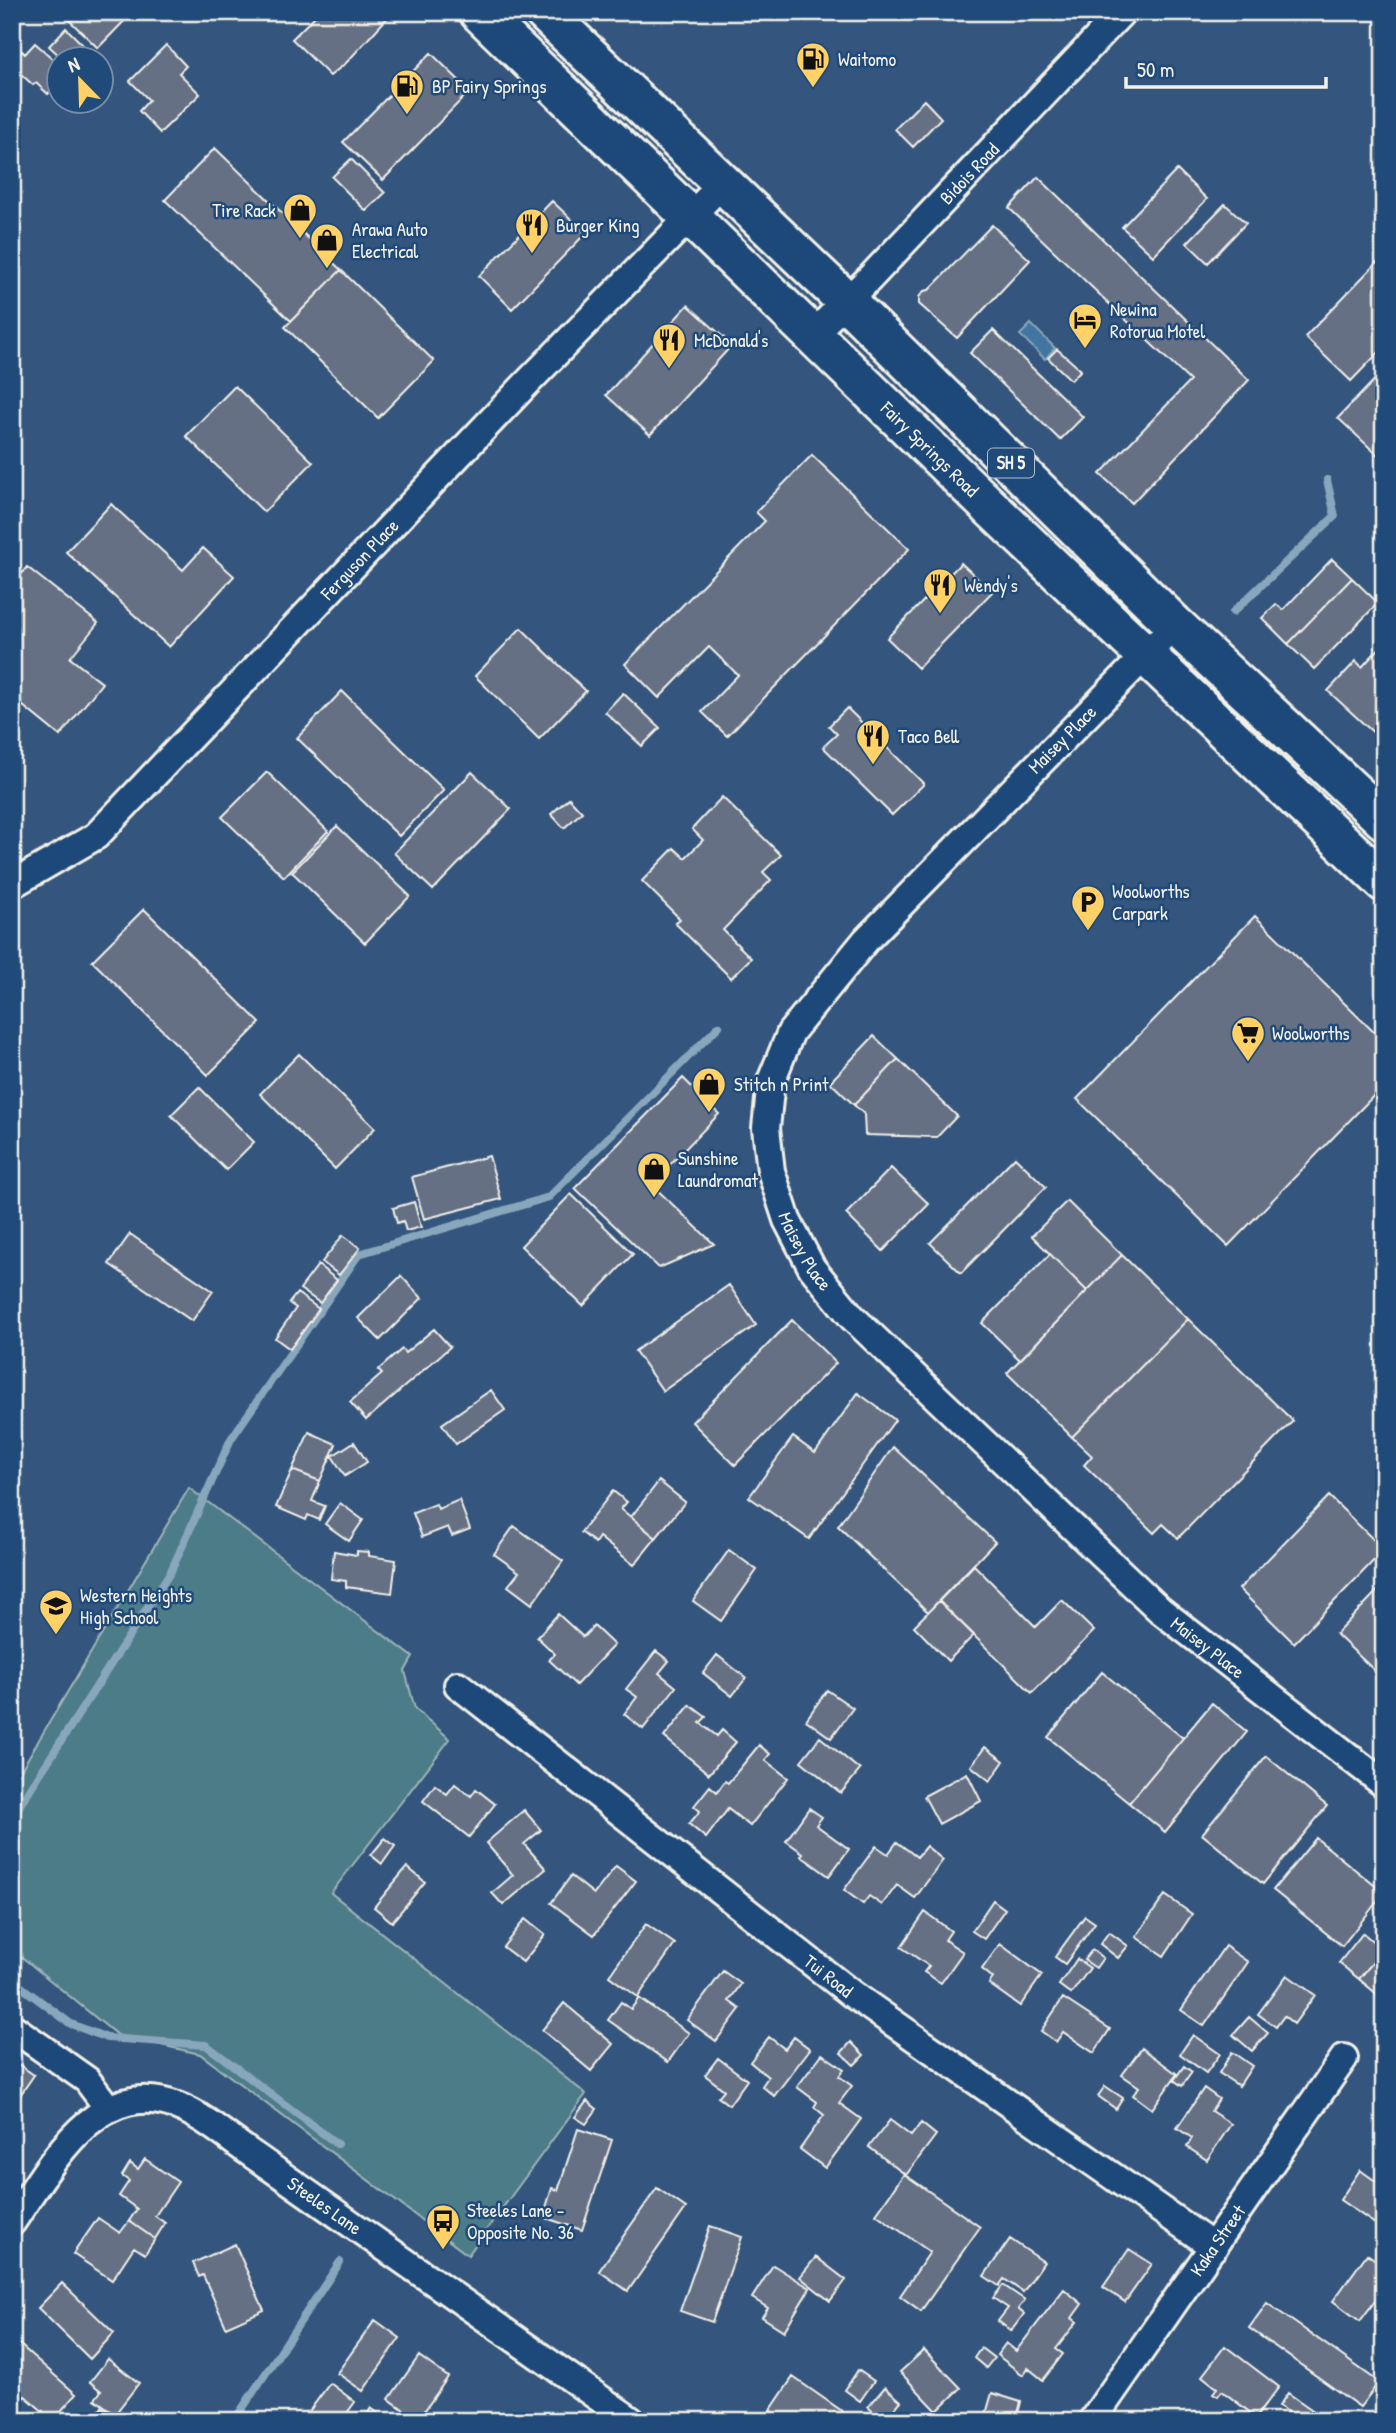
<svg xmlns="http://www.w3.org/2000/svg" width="1396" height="2433" font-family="'Patrick Hand',sans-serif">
	<rect width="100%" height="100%" fill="#34557d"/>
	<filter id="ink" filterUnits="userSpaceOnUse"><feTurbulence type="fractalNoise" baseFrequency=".0143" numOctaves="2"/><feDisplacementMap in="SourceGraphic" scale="14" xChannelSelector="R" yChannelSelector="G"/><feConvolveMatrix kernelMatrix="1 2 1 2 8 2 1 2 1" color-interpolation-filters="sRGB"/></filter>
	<g filter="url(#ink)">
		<!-- green -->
		<path fill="#4c7c87" stroke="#a0b6b8" stroke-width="2" d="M189 1488 413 1657 405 1671 415 1709 450 1739 331 1893 586 2094 468 2255 200 2054 117 2035 12 1949V1785Z"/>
		<!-- water -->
		<path fill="#42759f" stroke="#89a7bc" stroke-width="2" d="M1031 324 1055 348 1045 359 1020 335Z"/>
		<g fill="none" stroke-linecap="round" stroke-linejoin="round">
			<!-- stream -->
			<path stroke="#89a7bc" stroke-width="8" d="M1233 612 1335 516 1327 480
				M12 1817 171 1571 231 1439 359 1254 549 1197 719 1026
				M12 1980 71 2024 107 2038 206 2045 337 2144
				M234 2421 340 2262"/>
		</g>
		<!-- building -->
		<path fill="#656f85" stroke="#f4f1e8" stroke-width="2" d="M78 12 91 13 133 12 98 48 70 21Z
			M319 12H385L389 16 347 62 330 76 292 39Z
			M66 28 83 45 69 60H64L49 46Z
			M35 43 60 65V81L48 94 36 83 33 85 12 66V62L22 51 25 54Z
			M166 45 186 66 179 73 200 94 160 133 139 111 149 100 130 81Z
			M431 53 470 91 383 180 343 142Z
			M924 100 941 118 913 147 895 129Z
			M215 148 341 270 291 321 165 200Z
			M351 159 385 193 366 211 332 177Z
			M1177 170 1207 199 1153 256 1122 227Z
			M1038 177 1249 380 1132 503 1100 474 1190 381 1009 208Z
			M552 201 586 233 512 309 479 276Z
			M1225 204 1246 223 1208 263 1187 243Z
			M992 225 1030 260 957 338 919 304V297L924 291 929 290Z
			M1384 255V347L1351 381 1305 337Z
			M341 270 434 361 378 418 285 327Z
			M688 305 732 345 650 435 606 395Z
			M993 330 1083 417 1060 440 970 353Z
			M1057 349 1081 370 1071 380 1048 358Z
			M1384 370V461L1338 418Z
			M235 386 313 462 264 512 186 436Z
			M812 455 909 549 727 736 702 712 738 675 709 647 659 698 625 664 765 521 756 512Z
			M111 504 183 570 203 548 234 576 169 647 66 552Z
			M1332 559 1352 578 1288 644 1262 618 1276 604 1283 610Z
			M961 563 992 592 918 668 887 638Z
			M27 567 98 623 70 658 102 683 60 736 12 697V585Z
			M1352 578 1378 603 1314 669 1288 644Z
			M521 628 586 691 539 739 475 676Z
			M1384 643V728L1377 736 1328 691 1356 661 1362 667Z
			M342 691 444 790 399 836 297 738Z
			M623 693 660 728 642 746 605 712Z
			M847 708 924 784 892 815 823 747 837 734 829 726Z
			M267 772 328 831 284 877 222 817Z
			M472 772 511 809 433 890 394 853Z
			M722 797 781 855 763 872 771 880 723 930 751 958 731 978 675 923 680 919 642 881 674 848 685 858 703 840 692 829Z
			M569 798 582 812 564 828 551 814Z
			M337 826 410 896 365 943 292 872Z
			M144 909 260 1023 208 1075 92 961Z
			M1255 916 1384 1042V1085L1228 1246 1077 1099Z
			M874 1036 898 1059 854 1105 830 1082Z
			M299 1054 375 1128 335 1169 260 1094Z
			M898 1059 957 1116 937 1137 865 1135 864 1114 854 1105Z
			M683 1078 719 1114 651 1184 714 1244 659 1268 575 1188Z
			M199 1087 254 1142 226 1170 171 1115Z
			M489 1156 501 1199 424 1219 412 1177Z
			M1015 1157 1046 1187 961 1273 930 1243Z
			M891 1168 929 1204 883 1251 846 1214Z
			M571 1194 633 1254 583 1306 521 1246Z
			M1067 1201 1122 1255 1087 1291 1032 1236Z
			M414 1202 421 1227 406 1231 403 1221 397 1223 393 1208Z
			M130 1234 213 1291 192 1321 109 1264Z
			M343 1235 360 1248 339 1275 322 1262Z
			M1050 1254 1087 1291 1020 1360 982 1323Z
			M1122 1255 1188 1319 1072 1437 1007 1373Z
			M318 1265 337 1280 320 1303 300 1289Z
			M401 1276 422 1298 380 1340 358 1318Z
			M729 1285 756 1325 663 1391 635 1351Z
			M297 1293 319 1309 290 1349 275 1338 296 1308 289 1303Z
			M1188 1319 1293 1421 1178 1538 1163 1524 1154 1533 1084 1465 1092 1456 1072 1437Z
			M792 1320 836 1363 735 1465 692 1422Z
			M434 1329 450 1347 366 1420 350 1402 382 1374 378 1370 402 1349 405 1353Z
			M491 1390 505 1410 456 1444 442 1424Z
			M858 1393 895 1420 809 1539 749 1497 793 1437 815 1453Z
			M309 1432 336 1444 320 1481 292 1470Z
			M354 1442 367 1462 345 1476 332 1456Z
			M893 1447 995 1542 928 1612 838 1526Z
			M1384 1465V1480L1377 1473Z
			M292 1470 320 1481 312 1501 325 1506 319 1520 308 1515 306 1520 276 1507Z
			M659 1481 685 1502 656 1538 631 1517Z
			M613 1491 627 1502 621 1509 656 1538 634 1565 599 1537 595 1543 581 1532Z
			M1329 1496 1384 1550 1294 1643 1239 1589Z
			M459 1500 470 1529 452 1536 448 1527 422 1537 413 1513 436 1504 438 1509Z
			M340 1503 363 1520 349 1541 325 1524Z
			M514 1526 563 1561 532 1604 508 1586 519 1572 494 1554Z
			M729 1550 757 1570 721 1621 693 1601Z
			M334 1551 357 1555V1551L369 1552V1556L396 1560 392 1593 346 1587V1581L331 1579Z
			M974 1565 1036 1627 1062 1600 1094 1631 1032 1693 939 1601Z
			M1384 1584V1666L1377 1673 1336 1634Z
			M939 1601 974 1635 948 1661 914 1626Z
			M558 1614 583 1637 594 1626 614 1645 576 1685 549 1660 555 1654 537 1637Z
			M656 1651 669 1661 659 1673 676 1687 643 1729 624 1714 637 1697 626 1689Z
			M717 1655 746 1678 732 1696 703 1673Z
			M1102 1672 1183 1738 1129 1803 1048 1737Z
			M827 1690 853 1708 831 1738 806 1720Z
			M1212 1703 1247 1732 1165 1832 1129 1803Z
			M690 1705 706 1717 700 1723 717 1736 722 1730 736 1742 709 1774 664 1737Z
			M820 1737 860 1770 841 1793 801 1761Z
			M759 1745 770 1754 765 1760 788 1778 750 1826 728 1809 706 1838 689 1824 700 1811 694 1806 710 1786 717 1792 725 1781 728 1783Z
			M985 1747 1004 1761 990 1781 971 1766Z
			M1266 1756 1327 1806 1263 1884 1202 1834Z
			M967 1773 981 1801 939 1824 924 1796Z
			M455 1784 471 1796 476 1789 495 1804 469 1837 423 1801 435 1785 447 1794Z
			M809 1808 822 1817 816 1825 849 1849 829 1876 801 1856 803 1853 786 1841Z
			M524 1810 541 1830 524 1844 546 1869 503 1905 492 1893 513 1875 486 1843Z
			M385 1838 395 1846 382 1864 371 1855Z
			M1316 1838 1384 1893 1342 1946 1273 1890Z
			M897 1842 917 1857 926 1846 943 1860 915 1898 897 1885 882 1905 869 1896 863 1904 844 1890 876 1846 888 1854Z
			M616 1866 636 1881 594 1935 551 1903 571 1876 594 1894Z
			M407 1867 425 1882 392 1922 374 1907Z
			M1165 1895 1192 1914 1164 1956 1136 1937Z
			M993 1900 1005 1909 984 1939 972 1931Z
			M925 1912 951 1931 945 1940 963 1952 941 1983 924 1972 929 1966 901 1947Z
			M1085 1916 1095 1923 1065 1964 1055 1957Z
			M525 1919 545 1935 523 1962 503 1947Z
			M646 1924 675 1944 638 1997 609 1976Z
			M1109 1932 1128 1946 1118 1958 1100 1944Z
			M1363 1933 1383 1950 1359 1979 1339 1963Z
			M1000 1944 1042 1975 1020 2006 989 1984 993 1978 982 1969Z
			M1225 1946 1248 1962 1204 2026 1181 2010Z
			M1092 1950 1103 1958 1096 1968 1084 1960Z
			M1383 1950H1384V2000L1359 1979Z
			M1077 1959 1090 1968 1071 1994 1059 1985Z
			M723 1971 741 1984 729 2001 740 2009 716 2041 687 2020Z
			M1287 1975 1315 1995 1294 2024 1284 2016 1276 2027 1258 2014Z
			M639 1998 689 2033 668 2062 608 2020 621 2002 631 2009Z
			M1063 1998 1110 2029 1094 2053 1063 2032 1056 2042 1041 2031Z
			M564 2003 613 2044 591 2071 542 2030Z
			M1249 2017 1268 2033 1252 2051 1233 2035Z
			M1193 2035 1220 2054 1206 2073 1180 2054Z
			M769 2037 785 2049 794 2037 810 2049 774 2096 762 2086 768 2077 750 2062Z
			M851 2042 864 2055 854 2065 841 2053Z
			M1142 2048 1177 2074 1152 2109 1133 2095 1139 2087 1122 2075Z
			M1232 2052 1252 2066 1239 2086 1219 2073Z
			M822 2054 844 2069 839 2076 852 2086 839 2103 861 2119 825 2168 800 2149 824 2115 814 2107 817 2102 797 2087Z
			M718 2058 747 2080 729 2105 718 2097 724 2090 705 2075Z
			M12 2060 34 2075 16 2101 12 2098Z
			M1184 2066 1192 2072 1182 2086 1174 2080Z
			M1105 2086 1123 2098 1116 2109 1098 2096Z
			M1204 2088 1219 2099 1211 2111 1231 2124 1207 2160 1187 2147 1192 2138 1177 2128Z
			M587 2101 597 2109 586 2124 575 2117Z
			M890 2120 911 2136 921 2123 936 2135 906 2175 869 2147Z
			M578 2129 612 2140 582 2230 543 2217 552 2188 558 2190Z
			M145 2159 178 2182 155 2216 165 2223 155 2239 129 2221 137 2209 119 2196 129 2181 122 2176 130 2163 138 2169Z
			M1360 2170 1384 2187V2230L1340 2200Z
			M904 2174 980 2227 921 2311 900 2296 930 2252 876 2214Z
			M657 2188 686 2208 628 2291 599 2271Z
			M98 2218 120 2233 129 2221 155 2239 145 2254 134 2247 112 2280 73 2254Z
			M710 2226 742 2237 712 2322 680 2311Z
			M1010 2239 1044 2262 1023 2292 1004 2279 999 2286 984 2276Z
			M235 2244 264 2310 226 2327 203 2275 199 2277 193 2263Z
			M1129 2249 1152 2264 1125 2302 1103 2287Z
			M1367 2254 1384 2266V2289L1360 2321 1333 2301Z
			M816 2257 846 2280 830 2301 800 2277Z
			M773 2265 810 2288 784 2331 762 2317 768 2308 752 2298Z
			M62 2283 114 2333 90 2359 38 2308Z
			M1003 2285 1025 2300 1018 2309 1024 2314 1011 2331 998 2321 1008 2308 993 2298Z
			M1064 2289 1082 2304 1072 2318 1077 2322 1056 2349 1063 2354 1043 2380 1028 2368 1023 2375 997 2355 1006 2343 1016 2351Z
			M1267 2303 1379 2382 1360 2407 1249 2328Z
			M375 2320 400 2338 363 2391 337 2373Z
			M19 2344 76 2394 53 2420 25 2396 19 2403 13 2398 19 2391 12 2385V2352Z
			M1225 2346 1279 2387 1256 2417 1222 2391 1218 2396 1213 2393 1217 2388 1202 2376Z
			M981 2348 994 2358 986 2368 974 2358Z
			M924 2350 961 2388 937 2411 900 2372Z
			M419 2356 448 2377 418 2420 389 2399Z
			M108 2359 139 2383 115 2414 95 2399 101 2391 90 2382Z
			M858 2370 874 2381 860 2401 845 2390Z
			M793 2377 842 2411 835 2421H784L770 2411Z
			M330 2383 355 2402 341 2421H302Z
			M885 2387 901 2401 884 2421 868 2407Z
			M992 2393 1021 2402 1016 2421H984Z
			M1288 2393 1328 2421H1282L1288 2412 1279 2406Z
			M102 2407 118 2418 121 2414 130 2421H92Z
			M371 2408 381 2415 378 2421H363Z"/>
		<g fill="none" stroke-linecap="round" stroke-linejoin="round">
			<!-- street casing -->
			<g stroke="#f4f1e8" stroke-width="32">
				<g id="street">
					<path id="s1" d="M813 334 869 279 1122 12"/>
					<path id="s2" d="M1175 625 866 940 791 1032 771 1081 766 1128 771 1171 787 1220 812 1268 852 1317 1160 1610 1384 1784"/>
					<path id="s3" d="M13 884 96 836 527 383 723 183"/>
					<path id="s4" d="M458 1685 852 1994 1214 2247"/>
					<path d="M12 2027 87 2080 108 2108"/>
					<path id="s5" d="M12 2222C49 2168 96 2075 177 2106 204 2116 229 2139 253 2155L632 2421"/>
					<path id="s6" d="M1092 2421 1344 2058"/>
				</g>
			</g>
			<!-- highway casing -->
			<g stroke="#f4f1e8" stroke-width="44">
				<g id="highway">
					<path id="s7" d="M479 12 993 510 1384 882"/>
					<path d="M544 12 846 301 1175 625 1384 820"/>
				</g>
			</g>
			<!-- street -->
			<use href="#street" stroke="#1f4a7a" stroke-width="26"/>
			<!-- highway -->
			<use href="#highway" stroke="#1f4a7a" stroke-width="38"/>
		</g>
	</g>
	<!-- icons -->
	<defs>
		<g id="fuel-pin" transform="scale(1.75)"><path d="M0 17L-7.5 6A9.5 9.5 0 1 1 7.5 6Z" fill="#ffd166" stroke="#1f4a7a"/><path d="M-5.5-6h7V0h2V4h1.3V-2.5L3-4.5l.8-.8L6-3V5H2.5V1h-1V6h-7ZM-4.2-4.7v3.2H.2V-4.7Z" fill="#111"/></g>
		<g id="shop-pin" transform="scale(1.75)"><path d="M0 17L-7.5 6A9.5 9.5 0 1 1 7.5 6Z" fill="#ffd166" stroke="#1f4a7a"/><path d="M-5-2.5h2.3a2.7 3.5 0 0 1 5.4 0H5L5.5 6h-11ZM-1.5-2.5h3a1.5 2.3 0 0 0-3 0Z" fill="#111"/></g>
		<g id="restaurant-pin" transform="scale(1.75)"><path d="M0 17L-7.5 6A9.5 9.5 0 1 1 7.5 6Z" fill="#ffd166" stroke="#1f4a7a"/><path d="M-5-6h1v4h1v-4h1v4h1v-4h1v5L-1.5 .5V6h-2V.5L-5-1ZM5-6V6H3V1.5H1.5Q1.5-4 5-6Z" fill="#111"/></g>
		<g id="hotel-pin" transform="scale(1.75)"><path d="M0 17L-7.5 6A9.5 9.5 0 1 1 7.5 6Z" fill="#ffd166" stroke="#1f4a7a"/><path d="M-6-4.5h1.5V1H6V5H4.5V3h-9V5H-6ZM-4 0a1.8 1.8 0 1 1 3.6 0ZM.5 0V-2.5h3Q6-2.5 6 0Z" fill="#111"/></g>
		<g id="parking-pin" transform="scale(1.75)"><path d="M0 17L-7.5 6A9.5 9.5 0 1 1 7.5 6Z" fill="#ffd166" stroke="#1f4a7a"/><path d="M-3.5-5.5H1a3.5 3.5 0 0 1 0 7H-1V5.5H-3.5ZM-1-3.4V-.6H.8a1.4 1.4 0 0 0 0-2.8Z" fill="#111"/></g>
		<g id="supermarket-pin" transform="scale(1.75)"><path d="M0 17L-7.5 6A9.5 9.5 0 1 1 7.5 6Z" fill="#ffd166" stroke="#1f4a7a"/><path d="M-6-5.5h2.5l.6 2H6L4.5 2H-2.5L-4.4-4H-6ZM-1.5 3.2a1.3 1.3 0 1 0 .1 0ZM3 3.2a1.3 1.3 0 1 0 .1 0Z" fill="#111"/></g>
		<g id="school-pin" transform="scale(1.75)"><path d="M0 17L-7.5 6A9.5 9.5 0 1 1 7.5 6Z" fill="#ffd166" stroke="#1f4a7a"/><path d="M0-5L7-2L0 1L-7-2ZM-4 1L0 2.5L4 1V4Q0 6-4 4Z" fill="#111"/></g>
		<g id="bus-pin" transform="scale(1.75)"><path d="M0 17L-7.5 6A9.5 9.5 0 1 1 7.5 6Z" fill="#ffd166" stroke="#1f4a7a"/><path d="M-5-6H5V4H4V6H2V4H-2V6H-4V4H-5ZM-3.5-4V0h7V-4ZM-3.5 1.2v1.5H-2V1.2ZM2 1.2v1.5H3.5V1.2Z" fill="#111"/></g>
	</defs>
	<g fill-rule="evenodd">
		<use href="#fuel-pin" x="813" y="59"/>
		<use href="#fuel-pin" x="407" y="86"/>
		<use href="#shop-pin" x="300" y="210"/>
		<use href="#restaurant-pin" x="532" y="225"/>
		<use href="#shop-pin" x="327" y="240"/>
		<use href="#hotel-pin" x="1085" y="320"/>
		<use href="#restaurant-pin" x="669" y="340"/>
		<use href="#restaurant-pin" x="940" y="585"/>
		<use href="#restaurant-pin" x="873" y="736"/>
		<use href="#parking-pin" x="1088" y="902"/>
		<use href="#supermarket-pin" x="1248" y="1033"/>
		<use href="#shop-pin" x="709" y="1084"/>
		<use href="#shop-pin" x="654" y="1169"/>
		<use href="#school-pin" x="56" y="1606"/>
		<use href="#bus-pin" x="443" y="2221"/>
	</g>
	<g text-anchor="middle" stroke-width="5" stroke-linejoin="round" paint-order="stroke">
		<!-- shield labels -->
		<rect fill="#1f4a7a" stroke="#b4bfc7" stroke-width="2" x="988" y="448.5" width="46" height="29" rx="5"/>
		<g font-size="18" font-weight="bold" fill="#f4f1e8">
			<text x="1011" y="469">SH 5</text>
		</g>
		<!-- poi labels -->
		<g font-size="19" fill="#f4f1e8" stroke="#1f4a7a" text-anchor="start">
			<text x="838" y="66">Waitomo</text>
			<text x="432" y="93">BP Fairy Springs</text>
			<text x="276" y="217" text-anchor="end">Tire Rack</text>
			<text x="556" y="232">Burger King</text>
			<text x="352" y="236">Arawa Auto<tspan x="352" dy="22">Electrical</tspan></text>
			<text x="1110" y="316">Newina<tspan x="1110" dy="22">Rotorua Motel</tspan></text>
			<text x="694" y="347">McDonald's</text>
			<text x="964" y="592">Wendy's</text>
			<text x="898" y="743">Taco Bell</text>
			<text x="1112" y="898">Woolworths<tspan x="1112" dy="22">Carpark</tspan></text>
			<text x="1272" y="1040">Woolworths</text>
			<text x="734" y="1091">Stitch n Print</text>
			<text x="678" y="1165">Sunshine<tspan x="678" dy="22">Laundromat</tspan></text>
			<text x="80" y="1602">Western Heights<tspan x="80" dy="22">High School</tspan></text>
			<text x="467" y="2217">Steeles Lane -<tspan x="467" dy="22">Opposite No. 36</tspan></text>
		</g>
		<!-- street labels -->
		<g font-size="19" fill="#f4f1e8" stroke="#1f4a7a">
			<text dy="7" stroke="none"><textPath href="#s1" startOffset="224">Bidois Road</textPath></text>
			<text dy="7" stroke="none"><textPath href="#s7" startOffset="628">Fairy Springs Road</textPath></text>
			<text dy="7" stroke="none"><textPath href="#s3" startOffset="478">Ferguson Place</textPath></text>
			<text transform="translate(1062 739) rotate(-45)" y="7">Maisey Place</text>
			<text dy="7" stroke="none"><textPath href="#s2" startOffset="791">Maisey Place</textPath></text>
			<text dy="7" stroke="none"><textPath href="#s2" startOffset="1358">Maisey Place</textPath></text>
			<text dy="7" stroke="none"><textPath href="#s4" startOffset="471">Tui Road</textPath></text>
			<text dy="7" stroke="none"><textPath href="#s5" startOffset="399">Steeles Lane</textPath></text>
			<text dy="7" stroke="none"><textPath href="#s6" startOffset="220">Kaka Street</textPath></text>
		</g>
	</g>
	<!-- margin -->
	<rect width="1396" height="2433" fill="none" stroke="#1f4a7a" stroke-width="42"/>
	<rect x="21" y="21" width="1354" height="2391" fill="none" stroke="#f4f1e8" stroke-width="2.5" filter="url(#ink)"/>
	<!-- north arrow -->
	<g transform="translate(80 80) rotate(337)"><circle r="33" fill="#1f4a7a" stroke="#748da6" stroke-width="2"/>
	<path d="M0-5L12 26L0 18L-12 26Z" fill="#ffd166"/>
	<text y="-10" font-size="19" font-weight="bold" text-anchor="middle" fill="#f4f1e8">N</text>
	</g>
	<!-- scale -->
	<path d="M1126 77v10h200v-10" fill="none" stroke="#f4f1e8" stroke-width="3.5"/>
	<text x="1137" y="77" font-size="21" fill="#f4f1e8" stroke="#1f4a7a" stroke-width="5" paint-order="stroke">50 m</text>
</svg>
